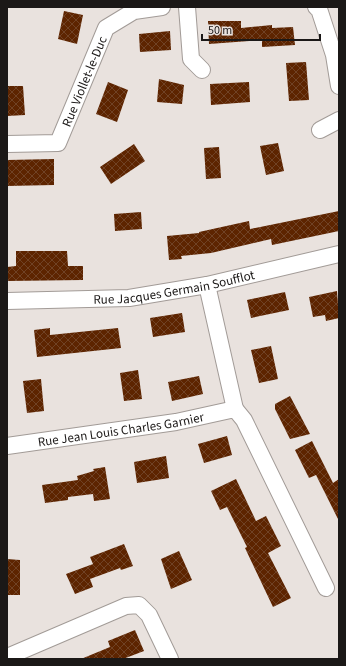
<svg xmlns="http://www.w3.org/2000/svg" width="346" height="666" font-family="'Source Sans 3',sans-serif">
	<defs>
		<pattern id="building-cross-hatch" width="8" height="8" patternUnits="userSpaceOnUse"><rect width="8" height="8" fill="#5d2400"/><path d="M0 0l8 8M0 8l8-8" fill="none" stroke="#704225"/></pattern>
	</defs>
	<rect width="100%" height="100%" fill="#e9e2de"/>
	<!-- building -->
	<path fill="url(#building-cross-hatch)" d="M64 11 83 15 77 44 58 39Z
		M208 21H241V28L272 25V28L293 27 295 45 262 47V40L209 44Z
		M170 31 171 50 140 52 139 34Z
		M306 62 309 100 289 101 286 63Z
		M159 79 184 85 182 104 157 102Z
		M108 82 128 90 117 122 96 114Z
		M249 82 250 102 211 105 210 84Z
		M7 86H23L25 115 7 116Z
		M278 143 284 171 266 175 260 146Z
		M134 144 145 161 111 184 100 167Z
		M219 147 221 178 206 179 204 148Z
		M54 159V185L7 186V160Z
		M339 211V231L272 245 271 239 211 253 181 256 182 259 169 260 167 236 199 233V232L249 221 250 229Z
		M141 212 142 229 115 231 114 214Z
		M16 251H67L68 266H83V280L7 281V267L16 266Z
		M337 291 339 318 326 321 325 315 313 317 309 297Z
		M285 292 289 310 251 318 247 300Z
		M182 313 185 332 153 337 150 318Z
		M50 328V335L118 328 121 348 37 357 34 330Z
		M271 346 278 379 259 383 251 350Z
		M138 370 142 399 124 401 120 373Z
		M199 376 203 394 172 401 168 382Z
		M41 379 44 411 27 413 23 381Z
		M290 396 310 434 290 439 275 409V404Z
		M227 436 232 455 204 463 198 444Z
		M312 441 333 483 339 479V521L316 475 309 478 295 450Z
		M166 456 169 478 137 483 134 462Z
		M105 467 110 499 94 501 93 494 68 497V500L45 503 42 485 78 480 77 476 94 471 93 469Z
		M236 479 256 521 266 516 281 546 268 553 291 598 273 607 245 548 247 547 227 507 220 510 211 491Z
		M124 544 133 566 121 570 120 568 90 579 93 587 75 594 66 574 93 564 90 557Z
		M179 551 192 580 171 589 161 559Z
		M7 559 20 560V595H7Z
		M135 630 144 651 123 659H81L110 647 108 641Z"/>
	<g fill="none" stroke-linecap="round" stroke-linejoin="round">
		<!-- street casing -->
		<g stroke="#a29b97" stroke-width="18">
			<g id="street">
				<path d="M187 7 191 59 202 70"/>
				<path d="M316 7 319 9 334 55 339 86"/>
				<path d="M320 130 339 120"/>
				<path id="s1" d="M7 144 58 143 106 28 134 11 162 7"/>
				<path d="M207 285 235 409"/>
				<path id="s2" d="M7 301 129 298 207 285 339 254"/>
				<path id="s3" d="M7 446 176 422 235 409 244 420 326 588"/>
				<path d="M7 657 126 606 139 605 149 615 170 659"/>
			</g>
		</g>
		<!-- street -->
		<use href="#street" stroke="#fff" stroke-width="16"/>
	</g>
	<g text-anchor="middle" stroke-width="4" stroke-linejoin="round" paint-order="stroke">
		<!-- street labels -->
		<g font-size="13" fill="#1b1817" stroke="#e9e2de">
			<text dy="5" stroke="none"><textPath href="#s1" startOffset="118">Rue Viollet-le-Duc</textPath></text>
			<text dy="5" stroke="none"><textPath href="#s2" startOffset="168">Rue Jacques Germain Soufflot</textPath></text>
			<text dy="5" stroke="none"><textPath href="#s3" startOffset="115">Rue Jean Louis Charles Garnier</textPath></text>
		</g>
	</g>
	<!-- border -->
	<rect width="346" height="666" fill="none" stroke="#1b1817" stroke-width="16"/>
	<!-- scale -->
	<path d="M202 34v6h118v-6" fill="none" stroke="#1b1817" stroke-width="2"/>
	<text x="208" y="34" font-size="12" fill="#1b1817" stroke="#e9e2de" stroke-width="3" paint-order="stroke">50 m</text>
</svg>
